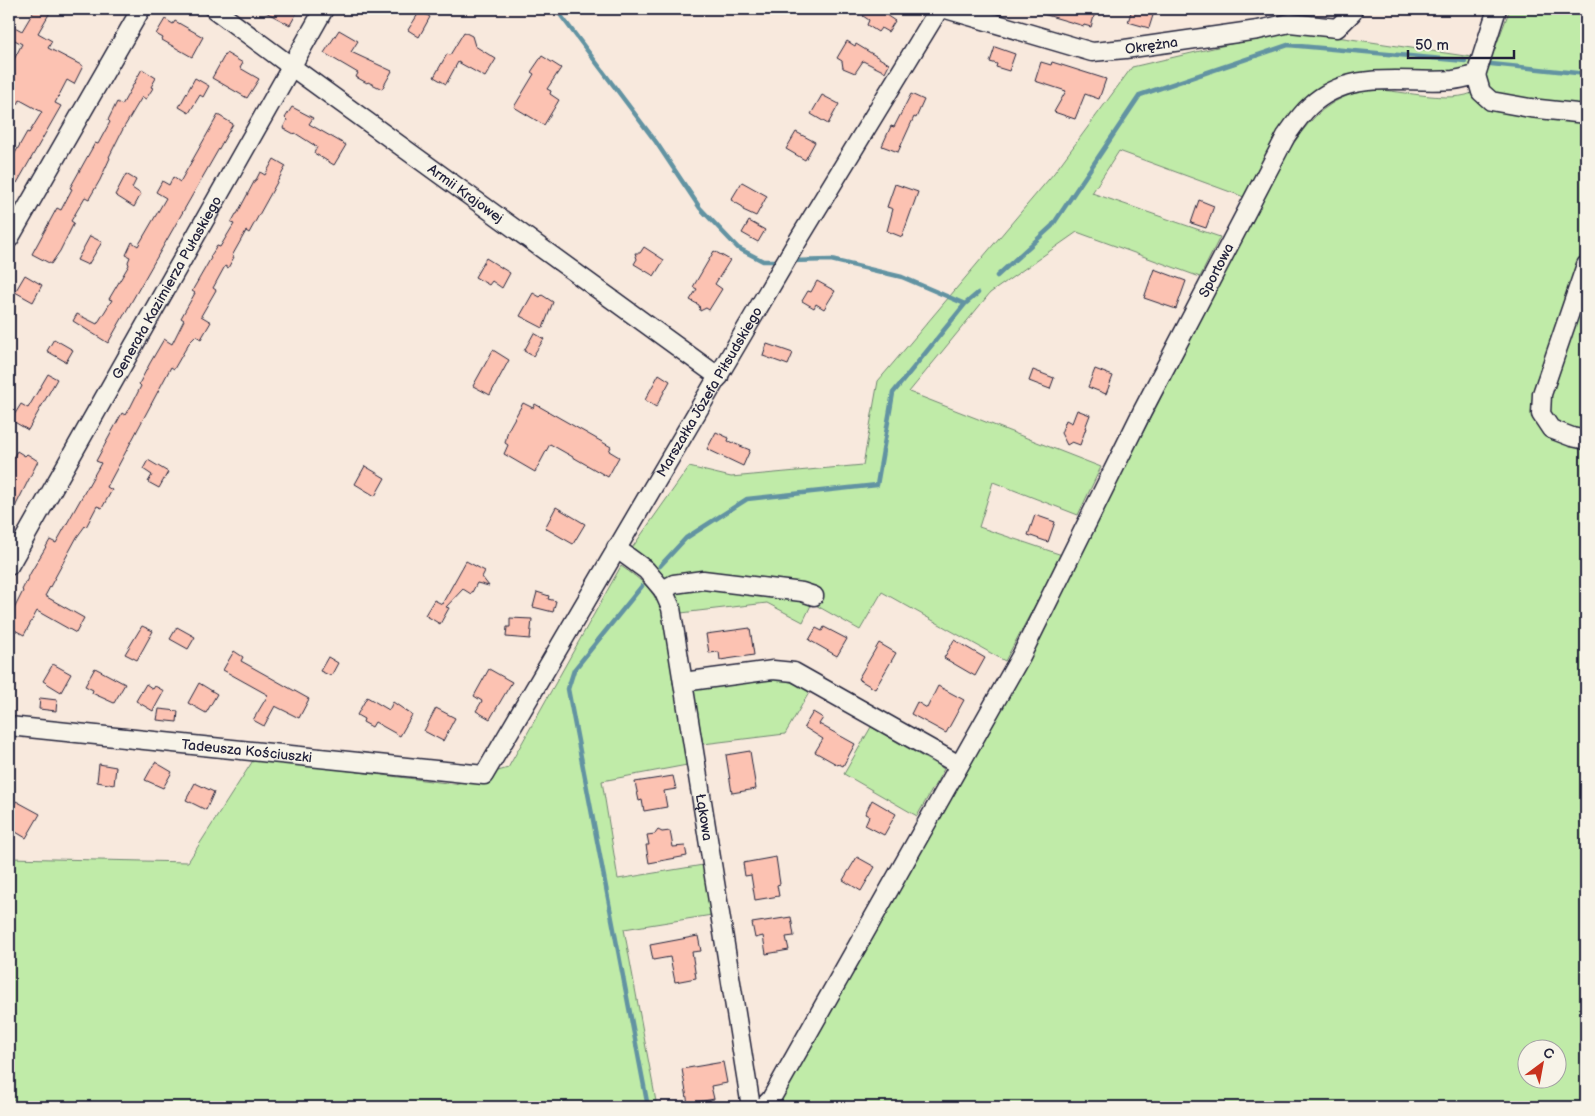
<svg xmlns="http://www.w3.org/2000/svg" width="1595" height="1116" font-family="'Balsamiq Sans',sans-serif">
	<rect width="100%" height="100%" fill="#f8e9dd"/>
	<filter id="ink" filterUnits="userSpaceOnUse"><feTurbulence type="fractalNoise" baseFrequency=".02" numOctaves="2"/><feDisplacementMap in="SourceGraphic" scale="10" xChannelSelector="R" yChannelSelector="G"/><feConvolveMatrix kernelMatrix="1 2 1 2 8 2 1 2 1" color-interpolation-filters="sRGB"/></filter>
	<g filter="url(#ink)">
		<!-- green -->
		<path fill="#c0eba8" stroke="#718672" fill-rule="evenodd" d="M1510 9H1586V1107H774L1018 675 1279 168C1292 145 1307 119 1331 104 1342 97 1360 90 1374 90 1399 89 1463 108 1480 87 1484 83 1485 74 1487 69 1495 49 1502 29 1510 9ZM1528 1048H1558V1078H1528Z
			M1290 30 1472 57 1471 65 1466 71 1351 77 1271 145 1244 197 1119 151 1092 193 1220 237 1200 277 1077 232 990 293 909 392 1101 467 1078 515 993 482 979 527 1062 555 1005 661 882 592 860 630 812 603 803 622 767 603 681 613 640 555 632 548 689 467 731 477 863 465 878 381 1054 173 1132 67Z
			M621 566C643 581 653 589 663 614L687 765 602 781 618 879 703 865 712 915 624 929 657 1107H9V858L188 862 254 759 455 784 508 768Z
			M763 679C783 679 792 681 810 691L785 734 703 744 693 689Z
			M871 727 944 769 917 816 844 774Z"/>
		<g fill="none" stroke-linecap="round" stroke-linejoin="round">
			<!-- stream -->
			<path stroke="#6293a2" stroke-width="4.5" d="M556 9 656 142 700 208 738 248 763 261H780
				M1491 64 1586 74
				M790 261 831 260 902 277 965 304
				M997 276 1052 226 1140 95 1288 45 1465 61
				M660 566 686 538 747 499 877 485 893 393 965 304 978 293
				M642 586 574 670 568 689 648 1107"/>
		</g>
		<!-- building -->
		<path fill="#fcc2b2" stroke="#22223b" d="M35 9H52L38 33 52 41 48 48 83 66 74 84 67 80 55 103 61 106 17 183 9 179V164L27 132 29 133 42 112 20 100 18 104 9 99V96L15 84 9 81V76L13 69 10 67 22 44 9 37V24L22 31Z
			M260 9H299L290 25Z
			M868 9H877L895 21 888 32 881 28 878 32 867 25 869 20 863 16Z
			M1037 9H1096L1091 27 1084 25V26L1036 12Z
			M1132 9H1155L1149 28 1128 22Z
			M420 11 430 17 419 37 408 30Z
			M165 19 173 24 175 21 203 37 192 57 162 40 163 38 156 34Z
			M339 30 358 41 351 52 392 71 382 89 368 82 367 83 356 77 358 73 324 53Z
			M464 32 472 36 475 46 496 59 485 77 458 62 446 84 434 77 447 54 450 55Z
			M847 41 855 46 856 44 889 64 885 72 863 61 855 73 843 68 842 61 837 58Z
			M995 47 1015 54 1009 71 996 67 997 64 990 62Z
			M226 53 243 63 240 68 259 79 247 98 212 78Z
			M542 56 561 68 547 89 551 91 550 94 559 100 544 125 514 107 534 74 531 72Z
			M1041 62 1051 65 1052 62 1106 79 1099 99 1085 94 1075 119 1054 112 1066 91 1035 81Z
			M142 69 156 78 151 87 153 88 146 99 142 97 123 129 109 157 110 158 100 180 89 199 85 197 71 221 74 223 60 251 51 264 32 254 57 208 61 210 72 189 70 188 95 143 98 144 110 122 108 120 117 102 122 105Z
			M195 78 209 86 203 97 200 95 189 113 179 107Z
			M911 94 924 100 916 118 914 117 898 152 882 146 891 126 894 127Z
			M822 95 839 104 828 124 811 114Z
			M292 107 313 118 309 124 346 145 334 165 314 153 317 147 295 133 294 134 283 128 287 120 285 118Z
			M218 115 233 124 108 343 73 321 77 314 97 324 112 300 109 299 129 265 128 262 130 257 126 255 132 242 138 246 166 198 156 192 162 181 169 185 173 177 180 182Z
			M796 132 815 142 805 160 786 149Z
			M274 159 286 166 249 233 246 231 232 256 234 257 228 268 225 266 213 288 216 290 201 316 211 322 201 339 196 336 189 343 174 369 171 367 107 487 112 490 102 508 97 506 86 527 85 526 77 537 45 596 84 618 76 633 37 611 24 635 9 627V619L23 591 22 590 31 572 50 540 56 543 101 463 96 461 122 413 125 415 129 408H130L141 386 139 384 150 363 164 339 172 344 184 320 181 318 195 293 192 291 211 258 210 257 217 246 220 247 234 224 231 223 236 214H237L255 180H256L260 172 265 175Z
			M126 174 136 180 132 188 141 194 134 207 115 195Z
			M742 182 767 196 756 216 743 210V207L731 200Z
			M895 184 918 192 902 237 887 231 893 209 887 207Z
			M1199 200 1214 206 1206 228 1191 223Z
			M749 221 765 230 758 242 742 233Z
			M90 236 102 242 88 265 77 260Z
			M644 247 664 260 654 276 634 264 637 259 635 253H640Z
			M714 251 730 260 715 284 722 289 709 310 706 308 700 311 699 305 690 300 697 289 693 287Z
			M486 258 510 273 502 288 492 281 489 285 475 277Z
			M1154 269 1186 281 1176 309 1144 298Z
			M25 275 42 285 33 302 15 292Z
			M817 281 835 291 824 309 816 304 814 308 802 301 808 291 811 292Z
			M533 293 540 297 542 295 553 302 543 328 520 316Z
			M534 333 544 339 533 356 524 351Z
			M54 339 73 350 66 362 47 351Z
			M767 344 793 353 788 365 763 356Z
			M493 350 509 360 490 395 473 386Z
			M1095 369 1113 376 1106 394 1088 387Z
			M1033 370 1054 378 1050 389 1029 381Z
			M48 374 57 379 28 430 11 420 21 404 28 408Z
			M659 374 670 381 656 407 645 400Z
			M523 403 533 408 535 404 611 447 609 451 619 457 608 477 550 444 535 472 504 454 508 445 505 443 508 430Z
			M1077 410 1090 415 1085 428H1086L1080 445 1072 442 1067 445 1061 433 1066 420 1072 423Z
			M716 432 729 438 728 441 750 450 743 466 707 449Z
			M17 451 25 456 27 454 38 461 9 519V471L13 462 11 461Z
			M148 460 168 472 159 488 148 482 152 475 143 469Z
			M365 466 385 478 375 496 355 484Z
			M556 507 585 524 573 544 545 528Z
			M1035 515 1055 522 1048 542 1028 535Z
			M466 561 485 571 482 577 489 586 477 583 471 594 463 589 446 607 449 608 440 624 425 615 434 600 442 604Z
			M537 592 549 596 548 599 556 601 553 612 533 607Z
			M510 618 532 619 530 639 506 637 507 627H510Z
			M142 626 153 631 137 660 125 654Z
			M177 627 195 637 188 649 170 639Z
			M824 627 847 639 837 656 809 640 816 628 822 631Z
			M750 628 754 655 720 660 719 652 709 653 706 634Z
			M954 640 985 658 975 676 944 658Z
			M879 643 896 653 875 689 858 679Z
			M234 651 243 657 241 661 309 699 299 718 275 706 264 726 253 720 268 695 223 670Z
			M328 657 338 663 331 676 320 671Z
			M53 664 71 674 61 692 43 681Z
			M95 668 125 684 114 703 92 693 93 690 85 686Z
			M489 669 512 682 490 719 476 711 482 701 474 696Z
			M199 683 217 694 206 713 188 703Z
			M146 684 153 689 155 686 164 691 153 711 136 701Z
			M938 686 964 700 946 733 911 714 917 702 927 708Z
			M367 697 389 710 393 702 412 715 400 736 375 722 372 727 363 722 364 719 357 715Z
			M40 698 57 700 56 711 39 709Z
			M436 708 455 718 443 741 424 731Z
			M159 709 178 711 177 722 157 720Z
			M813 712 823 718 819 724 855 744 843 766 839 764 838 765 815 752 823 739 804 727Z
			M750 751 756 789 732 793 726 755Z
			M155 762 172 772 163 788 145 780Z
			M99 764 116 767 114 785 97 782Z
			M673 776 676 789 664 791 667 807 644 811 642 800 639 801 635 782Z
			M195 783 214 792 206 810 186 800Z
			M872 800 896 814 884 835 865 825 869 816 865 814Z
			M16 801 40 814 26 838 9 828V814Z
			M658 830 662 832 670 831 673 847 685 846 687 856 649 863 646 845H649L647 835 655 834Z
			M776 857 780 884 777 885 779 896 755 900 751 875 745 876 743 863Z
			M857 857 875 867 861 891 843 880Z
			M791 917 794 936 786 937 789 950 766 954 763 936 755 938 752 923Z
			M698 936 701 951 692 952 696 978 675 982 670 957 653 960 650 945Z
			M723 1062 727 1083 711 1086 714 1099 688 1104 682 1069Z"/>
		<g fill="none" stroke-linecap="round" stroke-linejoin="round">
			<!-- minor casing -->
			<g stroke="#22223b" stroke-width="21">
				<g id="minor">
					<path id="s1" d="M214 9 292 67 719 377"/>
					<path id="s2" d="M946 9 1092 52 1125 49 1258 30 1290 23 1337 28 1352 13 1353 9"/>
					<path d="M1476 75 1481 92 1491 101 1530 108 1586 114"/>
					<path d="M1476 75 1497 9"/>
					<path d="M9 239 141 9"/>
					<path d="M1586 265 1542 394 1541 414 1551 429 1572 437 1586 440"/>
					<path id="s3" d="M616 548 646 570 663 590 671 608 751 1107"/>
					<path id="s4" d="M9 566 324 9"/>
					<path d="M663 590 674 584 703 580 802 592 814 596"/>
					<path d="M683 682 773 670 794 672 959 765"/>
					<path id="s5" d="M9 726 484 775 794 247 939 9"/>
					<path id="s6" d="M761 1107 764 1106 771 1099 1021 656 1142 412 1286 136C1293 126 1301 114 1310 106 1351 68 1403 84 1453 80 1461 79 1468 77 1476 75"/>
				</g>
			</g>
			<!-- minor -->
			<use href="#minor" stroke="#f7f3e8" stroke-width="18"/>
		</g>
	</g>
	<g text-anchor="middle" stroke-width="4" stroke-linejoin="round" paint-order="stroke">
		<!-- street labels -->
		<g font-size="14" fill="#22223b" stroke="#f7f3e8">
			<text dy="5" stroke="none"><textPath href="#s2" startOffset="212">Okrężna</textPath></text>
			<text dy="5" stroke="none"><textPath href="#s1" startOffset="312">Armii Krajowej</textPath></text>
			<text dy="5" stroke="none"><textPath href="#s6" startOffset="954">Sportowa</textPath></text>
			<text dy="5" stroke="none"><textPath href="#s4" startOffset="320">Generała Kazimierza Pułaskiego</textPath></text>
			<text dy="5" stroke="none"><textPath href="#s5" startOffset="922">Marszałka Józefa Piłsudskiego</textPath></text>
			<text dy="5" stroke="none"><textPath href="#s5" startOffset="239">Tadeusza Kościuszki</textPath></text>
			<text dy="5" stroke="none"><textPath href="#s3" startOffset="295">Łąkowa</textPath></text>
		</g>
	</g>
	<!-- margin -->
	<rect width="1595" height="1116" fill="none" stroke="#f7f3e8" stroke-width="30"/>
	<rect x="15" y="15" width="1565" height="1086" fill="none" stroke="#22223b" stroke-width="2" filter="url(#ink)"/>
	<!-- north arrow -->
	<g transform="translate(1542 1064) rotate(32)"><circle r="24" fill="#f7f3e8" stroke="#a29fa3"/>
	<path d="M0-4L9 19L0 12L-9 19Z" fill="#c8321e"/>
	<text y="-8" font-size="14" font-weight="bold" text-anchor="middle" fill="#22223b">С</text>
	</g>
	<!-- scale -->
	<path d="M1408 50v8h106v-8" fill="none" stroke="#22223b" stroke-width="2.5"/>
	<text x="1415" y="50" font-size="15" fill="#22223b" stroke="#f7f3e8" stroke-width="4" paint-order="stroke">50 m</text>
</svg>
